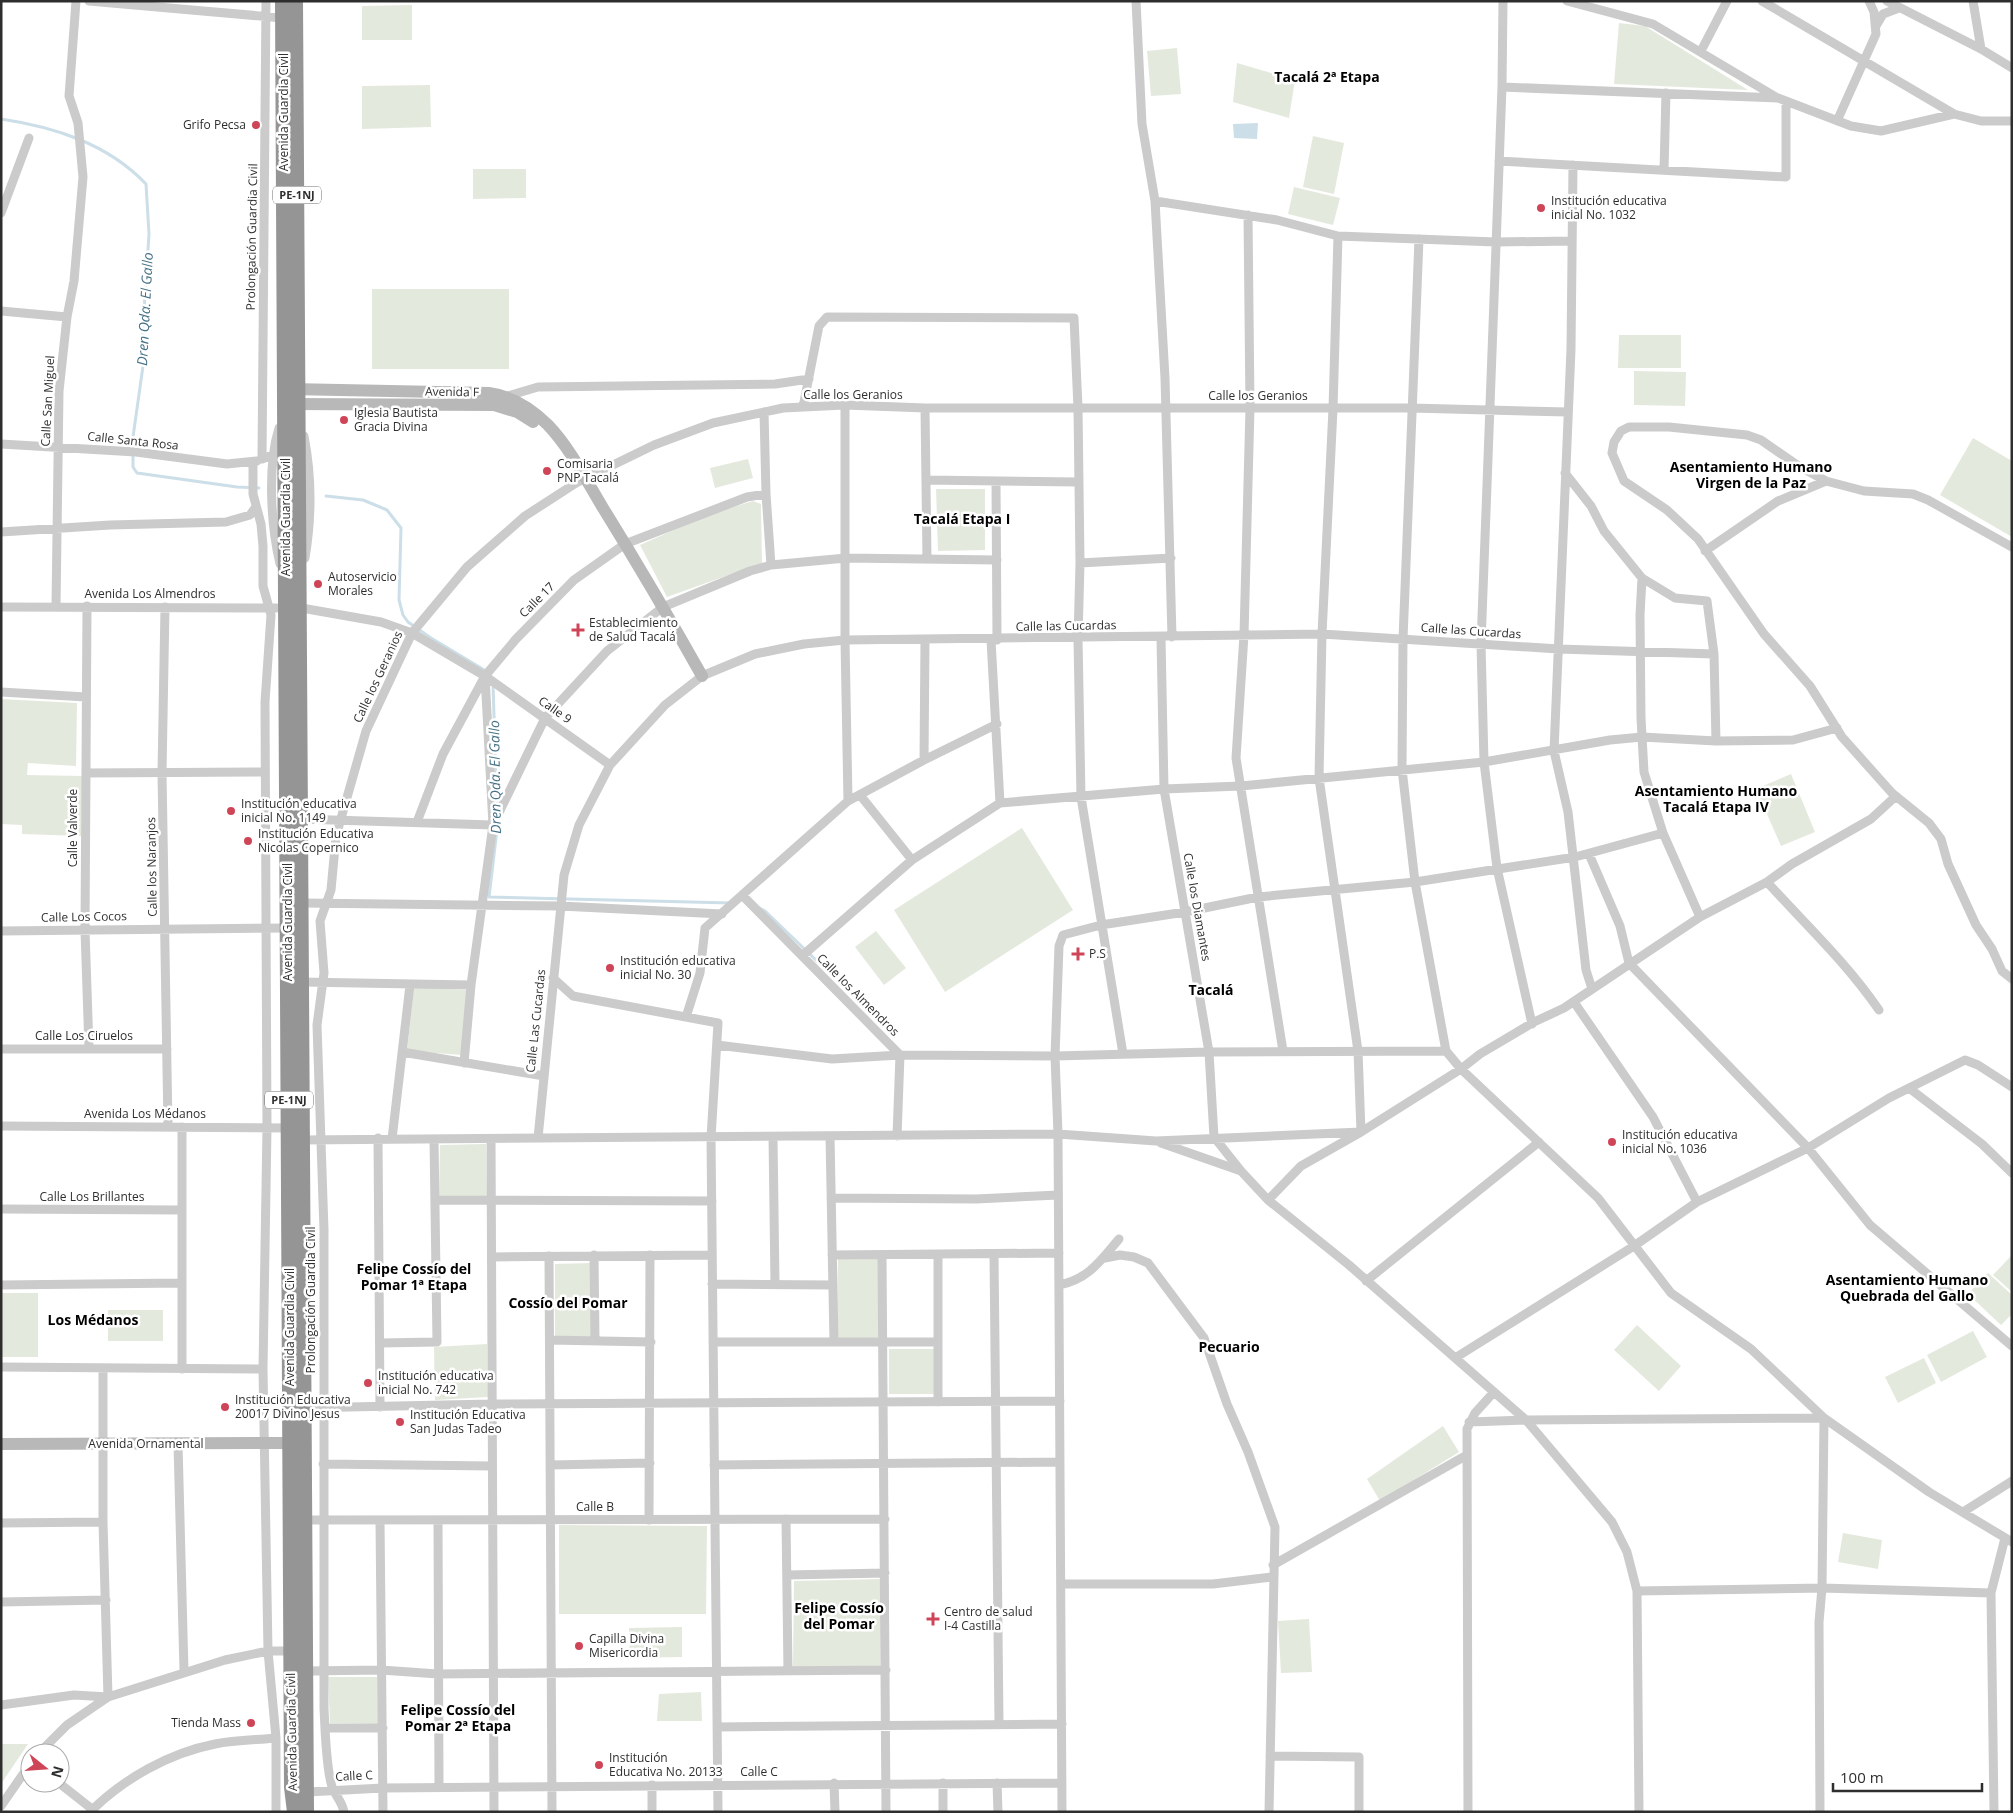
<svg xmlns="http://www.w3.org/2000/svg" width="2013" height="1813" font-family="'Open Sans',sans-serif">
	<rect width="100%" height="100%" fill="#fff"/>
	<!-- green -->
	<path fill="#e4e9dd" d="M412 5V40H362V6Z
		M1619 23 1645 26 1748 90 1614 84Z
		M1177 48 1181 94 1151 96 1147 51Z
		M1237 63 1295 80 1289 118 1233 102Z
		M430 85 431 127 362 129V86Z
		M1313 136 1344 143 1334 194 1303 187Z
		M473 169H526V198L473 199Z
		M1294 187 1340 198 1333 225 1288 214Z
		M372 289H509V369H372Z
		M1619 335H1681V368H1618Z
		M1634 371 1686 372 1685 406 1634 405Z
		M1973 438 2012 461V537L1940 495Z
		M748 459 753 478 715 488 710 468Z
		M936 489H985V550L938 551Z
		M753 501 761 504 762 563 667 597 640 545 710 514Z
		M1 699 77 703 76 766 28 763 27 775 82 776 81 836 22 834V825L1 824Z
		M1791 774 1815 832 1781 846 1756 789Z
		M1022 828 1073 910 945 992 894 910Z
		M876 931 906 968 884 985 855 947Z
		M414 987 467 990 462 1055 407 1051Z
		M486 1144 487 1197 439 1196 440 1145Z
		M2012 1255V1292L1993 1275Z
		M838 1258H879V1338H837Z
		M592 1263V1339L555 1338V1264Z
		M1988 1273 2012 1295V1314L2001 1325 1968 1294Z
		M1 1293H38V1357H1Z
		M108 1310H163V1341H108Z
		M1637 1325 1681 1366 1659 1391 1614 1350Z
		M1973 1331 1987 1357 1941 1382 1927 1355Z
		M487 1344 488 1397 435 1400 434 1347Z
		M889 1349H934V1394H889Z
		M1924 1358 1936 1383 1898 1403 1885 1377Z
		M1443 1426 1459 1452 1380 1501 1367 1479Z
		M559 1525 707 1526 706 1614H559Z
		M1843 1533 1882 1540 1878 1569 1838 1562Z
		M881 1579 880 1667H793L794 1581Z
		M1309 1619 1312 1672 1281 1673 1278 1621Z
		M682 1627V1657L630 1658 629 1628Z
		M328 1677H377L378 1724 330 1723Z
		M701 1692 702 1721H657L659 1694Z
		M1 1744H28L1 1784Z"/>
	<!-- water -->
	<path fill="#ccdee7" d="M1258 123 1257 139 1234 138 1233 124Z"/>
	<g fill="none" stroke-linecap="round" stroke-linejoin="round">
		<!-- stream -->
		<path stroke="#ccdee7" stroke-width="3" d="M1 119C55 127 108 144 146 184L149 234 143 325V366L133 437V467L137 473 237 487 259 488
			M326 496 363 500 387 510 401 528 399 600 403 615 408 622 431 638 486 671
			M493 684 497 810
			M498 821 489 897 731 903
			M759 908 765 911 819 963"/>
		<!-- street -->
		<path stroke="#cbcbcb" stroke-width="9" d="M89 1 283 18
			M266 1 262 459 275 454
			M1136 1 1142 124 1155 201 1165 378 1172 637
			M1503 1 1502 87 1481 644 1484 762 1497 868 1532 1024
			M1567 1 1653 24 1776 97
			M1762 1 1954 114 1981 121H2012
			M1887 1 1981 49 2012 68
			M1973 1 1981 49
			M1876 26 1883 14 1899 8
			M1701 51 1727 1
			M1502 87 1778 98 1851 126 1881 131 1954 114
			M1837 121 1876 34 1874 12 1869 1
			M1499 161 1786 177V101
			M1573 165 1571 349 1554 751 1568 812 1586 970 1592 989
			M1664 170 1666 93
			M1155 201 1277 220 1338 236 1496 242 1572 241
			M1 213 29 138
			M1248 215 1250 408 1244 635 1236 758 1283 1051
			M1419 239 1403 639 1402 769 1415 882 1446 1051 1461 1069 1598 1198 1671 1293 1751 1349 1824 1418 1929 1492 2012 1542
			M1 311 67 317
			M504 397 538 387 775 384 809 379
			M845 405V640L848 801
			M803 407 819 326 827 317 1074 318 1078 408 1080 563 1078 639 1081 797 1123 1054
			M925 408 927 559
			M764 412 766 494 771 565
			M279 428C267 466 271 526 280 564
			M304 436C312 477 312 516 305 558
			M1 444 136 452 227 464 257 461
			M253 462V494L261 524 263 546V586L271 615 265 702 267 1128 263 1369 268 1651 276 1738V1812
			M1565 473 1591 506 1604 531 1642 578 1675 598 1707 601 1714 654 1716 741
			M926 480 1078 482
			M996 481 997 640
			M1 532 110 525 226 522 250 515 255 508
			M2012 547 1928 500 1913 494 1864 491 1826 481 1797 465 1761 440 1747 435 1669 427H1629L1621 431 1614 442 1612 453 1624 481 1667 510 1698 539 1764 634 1810 686 1842 737 1892 793 1929 823 1941 839 1948 864 1976 925 1992 949 2002 971 2012 979
			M1705 551 1778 501 1826 481
			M1080 563 1171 558
			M1642 578 1640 615 1641 718 1644 772 1663 833 1700 917
			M56 606 59 391 67 317 74 281 83 177 78 123 69 96 76 1
			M87 606 85 930 89 1049
			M1 607 276 608
			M165 607 162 773 168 1127
			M296 607 381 622 412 633 485 676 610 765
			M1161 638 1164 789 1209 1052 1214 1137 1241 1171 1268 1200 1349 1265 1526 1420 1612 1522 1627 1552 1637 1591 1639 1812
			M991 640 1000 803
			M1 692 86 697
			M924 760 925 640
			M86 773 265 772
			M860 795 912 860
			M300 819 493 825
			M417 822 443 754 485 676 516 639 574 580 625 544 747 497 766 494
			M493 825 545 718 607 651 663 607 750 571 771 565 846 558 997 560
			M1589 854 1620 926 1629 963 1808 1148 1870 1225 2012 1346
			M1767 882C1806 925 1845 961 1879 1010
			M742 895 900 1055 897 1136
			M302 903 560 906 722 914
			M1 931 288 928
			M802 956 912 860 1000 803 1164 789 1241 786 1484 762 1610 740 1642 737 1716 741 1793 740 1837 728
			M553 978 573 996 718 1023 711 1138 718 1812
			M301 982 471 985
			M1574 1002 1653 1117 1697 1202
			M686 1017 700 973 705 928 848 801 924 760 997 724
			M717 1045 832 1059 900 1055 1055 1056 1209 1052 1446 1051
			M1 1049H167
			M402 1052 544 1076
			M464 1063 471 985 493 825 485 676
			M1909 1088 1982 1144 2012 1173
			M1 1126 289 1128
			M830 1136 834 1342
			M773 1137 775 1284
			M378 1138 380 1407
			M538 1138 564 875 579 825 610 765 665 705 702 676 755 654 804 644 845 640 1322 634 1559 649 1714 654
			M392 1139 410 985
			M491 1139 494 1812
			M302 1140 1058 1134 1156 1141 1361 1132 1358 1051 1319 778 1322 634 1333 409 1338 236
			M1161 1143 1241 1171
			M831 1198 976 1199 1058 1195
			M435 1200 712 1201
			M1268 1200 1301 1166 1361 1132 1461 1069 1480 1054 1534 1022 1564 1008 1700 917 1767 882 1792 864 1871 819 1896 796
			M1 1209 182 1210
			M594 1255 595 1341
			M832 1255 1059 1253
			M882 1255 886 1812
			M994 1255 999 1724
			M549 1256 552 1812
			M938 1256V1402
			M493 1257 712 1255
			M1105 1258 1120 1255 1134 1257 1148 1263 1204 1338 1227 1404 1248 1452 1275 1527 1269 1812
			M1366 1281 1539 1142
			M712 1284 833 1285
			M1 1285 182 1283
			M1059 1285C1089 1279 1101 1260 1119 1239
			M550 1340 651 1342
			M713 1342H938
			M380 1343 437 1342 434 1139
			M1455 1358 1634 1246 1697 1202 1808 1148 1889 1098 1965 1060 1978 1065 2012 1087
			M1 1367 263 1369
			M182 1369V1127
			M301 1408 492 1404 1060 1401
			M1469 1422 1526 1420 1824 1418 1822 1588 1819 1622 1820 1812
			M178 1444 184 1671
			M323 1464 492 1466
			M550 1465 650 1463
			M714 1465 1060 1462
			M1963 1512 2012 1481
			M786 1519 788 1671
			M305 1520 885 1519
			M438 1520 439 1787
			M649 1520 650 1255
			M380 1521 383 1812
			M1 1523 103 1522
			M1273 1565 1467 1455
			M787 1575 885 1573
			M1061 1584H1213L1272 1577
			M1637 1591 1822 1588 1991 1593
			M1 1602 106 1600
			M306 1671 381 1670 438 1674 886 1670
			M1 1705 74 1695 108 1697 103 1522V1369
			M717 1727 1062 1724
			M325 1728H383
			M39 1753 67 1725 108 1697 225 1660 268 1651H292
			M1270 1756 1359 1757V1812
			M59 1783 92 1809
			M834 1783 835 1812
			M943 1783V1812
			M997 1783 998 1812
			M652 1785V1812
			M307 1792 383 1788 1062 1783
			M1 1806 30 1764
			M90 1812C123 1779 169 1753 215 1744 235 1740 256 1740 276 1738
			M344 1812C342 1800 333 1794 331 1783 326 1763 325 1729 324 1708V1230L317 1025 324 973 320 921 331 890 336 836 366 731 412 633 467 567 525 516 576 483 654 445 713 423 783 408 845 405 925 408H1411L1568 412
			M1062 1812 1058 1134 1055 1056 1059 946 1063 935 1101 925 1185 912 1258 897 1415 882 1575 857 1663 833
			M1468 1812 1467 1429 1475 1413 1494 1392
			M1994 1812 1991 1593 2005 1538"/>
		<!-- secondary -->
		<path stroke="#b8b8b8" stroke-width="12" d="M290 389 489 393C512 396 531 408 548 425 570 448 586 480 603 508 637 563 670 619 702 676
			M290 404 494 405 517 412 533 422
			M1 1444 290 1443"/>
		<!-- highway -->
		<path stroke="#959595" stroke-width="16" d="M283 1 292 1787 295 1812
			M295 1 306 1812"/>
	</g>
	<!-- markers -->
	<g fill="#cf4558" stroke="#fff" stroke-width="2">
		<circle cx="256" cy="125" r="5"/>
		<circle cx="1541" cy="208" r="5"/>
		<circle cx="344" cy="420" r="5"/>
		<circle cx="547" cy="471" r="5"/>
		<circle cx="318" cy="584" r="5"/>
		<path d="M575.5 622.5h5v5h5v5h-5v5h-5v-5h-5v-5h5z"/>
		<circle cx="231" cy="811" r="5"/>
		<circle cx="248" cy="841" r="5"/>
		<path d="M1075.5 946.5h5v5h5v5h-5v5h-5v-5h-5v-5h5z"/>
		<circle cx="610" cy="968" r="5"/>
		<circle cx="1612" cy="1142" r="5"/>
		<circle cx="368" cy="1383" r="5"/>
		<circle cx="225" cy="1407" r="5"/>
		<circle cx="400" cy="1422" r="5"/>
		<path d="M930.5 1611.5h5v5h5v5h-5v5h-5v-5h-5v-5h5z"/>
		<circle cx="579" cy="1646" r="5"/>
		<circle cx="251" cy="1723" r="5"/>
		<circle cx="599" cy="1765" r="5"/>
	</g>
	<g text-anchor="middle" stroke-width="5" stroke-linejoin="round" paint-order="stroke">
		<!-- shield labels -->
		<g fill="#fff" stroke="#6d6d6d" stroke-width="1">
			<rect x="273" y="186.5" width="48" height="17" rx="4"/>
			<rect x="265" y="1091.5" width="48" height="17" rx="4"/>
		</g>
		<g font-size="11" font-weight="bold" fill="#2e2e2e">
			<text x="297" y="199">PE-1NJ</text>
			<text x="289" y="1104">PE-1NJ</text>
		</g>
		<!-- street labels -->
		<g font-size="12" fill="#2e2e2e" stroke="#fff">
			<text transform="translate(284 112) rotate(-90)" y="4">Avenida Guardia Civil</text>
			<text transform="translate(252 237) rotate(-89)" y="4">Prolongación Guardia Civil</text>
			<text transform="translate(452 392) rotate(1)" y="4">Avenida F</text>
			<text x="853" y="399">Calle los Geranios</text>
			<text x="1258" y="400">Calle los Geranios</text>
			<text transform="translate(48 401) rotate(-87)" y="4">Calle San Miguel</text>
			<text transform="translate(133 441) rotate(6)" y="4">Calle Santa Rosa</text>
			<text transform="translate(286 517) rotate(-90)" y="4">Avenida Guardia Civil</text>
			<text x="150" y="598">Avenida Los Almendros</text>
			<text transform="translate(537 600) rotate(-45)" y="4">Calle 17</text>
			<text transform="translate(1066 626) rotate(-1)" y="4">Calle las Cucardas</text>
			<text transform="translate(1471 631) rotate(4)" y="4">Calle las Cucardas</text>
			<text transform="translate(378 677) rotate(-65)" y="4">Calle los Geranios</text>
			<text transform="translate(555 710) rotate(35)" y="4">Calle 9</text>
			<text transform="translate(73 828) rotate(-90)" y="4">Calle Valverde</text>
			<text transform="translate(152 867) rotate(-91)" y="4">Calle los Naranjos</text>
			<text transform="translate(1197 907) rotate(80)" y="4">Calle los Diamantes</text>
			<text transform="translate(84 917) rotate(-1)" y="4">Calle Los Cocos</text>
			<text transform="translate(288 922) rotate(-90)" y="4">Avenida Guardia Civil</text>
			<text transform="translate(858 995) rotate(45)" y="4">Calle los Almendros</text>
			<text transform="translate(536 1021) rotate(-84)" y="4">Calle Las Cucardas</text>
			<text x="84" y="1040">Calle Los Ciruelos</text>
			<text x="145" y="1118">Avenida Los Médanos</text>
			<text x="92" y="1201">Calle Los Brillantes</text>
			<text transform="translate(311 1300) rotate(-90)" y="4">Prolongación Guardia Civil</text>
			<text transform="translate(290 1327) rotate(-90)" y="4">Avenida Guardia Civil</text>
			<text x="146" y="1448">Avenida Ornamental</text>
			<text x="595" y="1511">Calle B</text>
			<text transform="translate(292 1732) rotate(-91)" y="4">Avenida Guardia Civil</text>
			<text x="759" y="1776">Calle C</text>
			<text transform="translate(354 1776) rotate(-3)" y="4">Calle C</text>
		</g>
		<!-- poi labels -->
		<g font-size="12" fill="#2e2e2e" stroke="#fff" text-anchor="start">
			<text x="246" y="129" text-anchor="end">Grifo Pecsa</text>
			<text x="1551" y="205">Institución educativa<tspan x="1551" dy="14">inicial No. 1032</tspan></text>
			<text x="354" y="417">Iglesia Bautista<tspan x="354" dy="14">Gracia Divina</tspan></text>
			<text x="557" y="468">Comisaria<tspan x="557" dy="14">PNP Tacalá</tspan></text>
			<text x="328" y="581">Autoservicio<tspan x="328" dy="14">Morales</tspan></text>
			<text x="589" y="627">Establecimiento<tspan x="589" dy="14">de Salud Tacalá</tspan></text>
			<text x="241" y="808">Institución educativa<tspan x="241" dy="14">inicial No. 1149</tspan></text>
			<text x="258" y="838">Institución Educativa<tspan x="258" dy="14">Nicolas Copernico</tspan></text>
			<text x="1089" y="958">P.S</text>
			<text x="620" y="965">Institución educativa<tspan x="620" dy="14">inicial No. 30</tspan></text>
			<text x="1622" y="1139">Institución educativa<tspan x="1622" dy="14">inicial No. 1036</tspan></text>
			<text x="378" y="1380">Institución educativa<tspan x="378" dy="14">inicial No. 742</tspan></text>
			<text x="235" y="1404">Institución Educativa<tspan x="235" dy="14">20017 Divino Jesus</tspan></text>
			<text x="410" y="1419">Institución Educativa<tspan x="410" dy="14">San Judas Tadeo</tspan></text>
			<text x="944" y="1616">Centro de salud<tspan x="944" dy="14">I-4 Castilla</tspan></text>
			<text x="589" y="1643">Capilla Divina<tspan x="589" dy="14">Misericordia</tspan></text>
			<text x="241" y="1727" text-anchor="end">Tienda Mass</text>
			<text x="609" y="1762">Institución<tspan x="609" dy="14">Educativa No. 20133</tspan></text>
		</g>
		<!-- neighbourhood labels -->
		<g font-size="14" font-weight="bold" fill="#000" stroke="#fff">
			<text x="1327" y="82">Tacalá 2ª Etapa</text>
			<text x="1751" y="472">Asentamiento Humano<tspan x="1751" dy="16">Virgen de la Paz</tspan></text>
			<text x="962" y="524">Tacalá Etapa I</text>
			<text x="1716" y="796">Asentamiento Humano<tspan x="1716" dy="16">Tacalá Etapa IV</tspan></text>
			<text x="1211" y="995">Tacalá</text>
			<text x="414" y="1274">Felipe Cossío del<tspan x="414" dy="16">Pomar 1ª Etapa</tspan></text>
			<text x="1907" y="1285">Asentamiento Humano<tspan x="1907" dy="16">Quebrada del Gallo</tspan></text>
			<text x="568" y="1308">Cossío del Pomar</text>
			<text x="93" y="1325">Los Médanos</text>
			<text x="1229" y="1352">Pecuario</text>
			<text x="839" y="1613">Felipe Cossío<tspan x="839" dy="16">del Pomar</tspan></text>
			<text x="458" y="1715">Felipe Cossío del<tspan x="458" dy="16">Pomar 2ª Etapa</tspan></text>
		</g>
		<!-- water labels -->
		<g font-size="14" font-style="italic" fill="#467186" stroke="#fff">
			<text transform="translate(145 309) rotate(-87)" y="5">Dren Qda. El Gallo</text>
			<text transform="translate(495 777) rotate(-91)" y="5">Dren Qda. El Gallo</text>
		</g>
	</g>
	<!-- border -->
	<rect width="2013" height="1813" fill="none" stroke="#2e2e2e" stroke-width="5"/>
	<!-- north arrow -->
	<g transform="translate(45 1768) rotate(107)"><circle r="24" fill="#ffffff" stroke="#ababab"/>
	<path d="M0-4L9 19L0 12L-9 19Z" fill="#cf4558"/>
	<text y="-8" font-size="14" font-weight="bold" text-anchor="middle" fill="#2e2e2e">N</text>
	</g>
	<!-- scale -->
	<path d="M1833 1783v8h149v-8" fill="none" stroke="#2e2e2e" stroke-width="2.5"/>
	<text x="1840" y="1783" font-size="15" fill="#2e2e2e" stroke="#ffffff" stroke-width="4" paint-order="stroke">100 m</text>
</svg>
